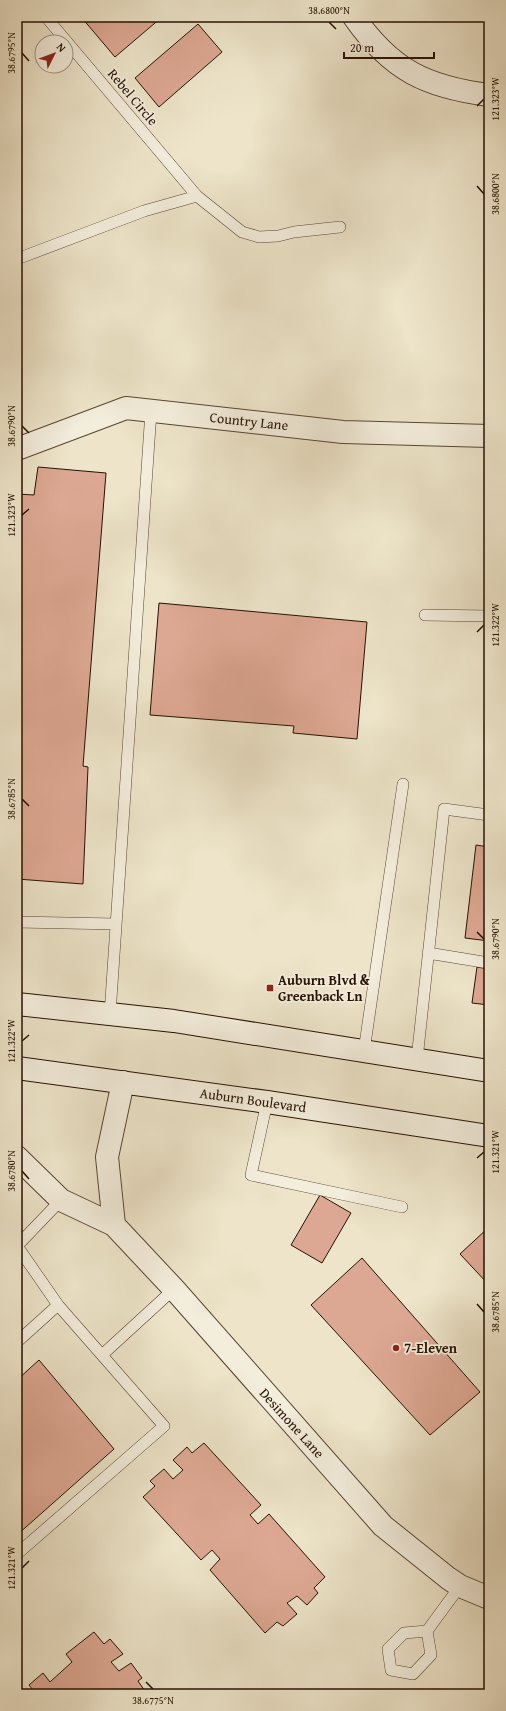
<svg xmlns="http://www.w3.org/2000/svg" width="506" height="1711" font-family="'Gentium Book Plus',serif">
	<rect width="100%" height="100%" fill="#ede4c9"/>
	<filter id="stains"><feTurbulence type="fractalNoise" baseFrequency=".005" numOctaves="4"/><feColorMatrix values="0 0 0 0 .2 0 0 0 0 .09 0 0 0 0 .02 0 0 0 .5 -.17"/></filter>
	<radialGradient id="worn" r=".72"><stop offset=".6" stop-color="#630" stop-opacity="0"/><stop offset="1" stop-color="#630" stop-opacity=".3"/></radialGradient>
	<!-- building -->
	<path fill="#dda893" stroke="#261101" d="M84 17H162L115 57 82 18Z
		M198 24 222 52 159 107 135 78Z
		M38 467 106 473 83 766 88 767 83 884 17 879V494L34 495Z
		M159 603 367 622 357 739 293 733 294 726 150 715Z
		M476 845 489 847V941L465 938Z
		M477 967 489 969V1005L472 1003Z
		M320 1195 351 1213 322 1263 291 1245Z
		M489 1227V1285L460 1254Z
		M362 1258 480 1392 430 1435 311 1305Z
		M39 1360 114 1449 17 1535V1380Z
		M204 1443 261 1505 250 1515 258 1524 269 1514 325 1577 314 1588 318 1593 307 1605 297 1596 287 1603 297 1614 283 1626 277 1622 265 1633 210 1570 220 1559 212 1550 201 1560 143 1497 155 1486 150 1481 164 1469 173 1479 183 1470 173 1460 187 1447 192 1453Z
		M94 1632 104 1644 110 1639 123 1654 111 1662 119 1671 131 1663 142 1678 138 1681 147 1694H36L29 1685 43 1673 50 1682 72 1662 66 1654Z"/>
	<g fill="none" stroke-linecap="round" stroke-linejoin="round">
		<!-- service casing -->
		<g stroke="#584633" stroke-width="12">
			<path id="service" d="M46 17 197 196 242 232 259 237 278 236 294 232 340 227
				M17 259 144 211 197 196
				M425 615 489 616
				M17 922 116 924
				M428 953 489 963
				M110 1014 151 411
				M364 1051 403 784
				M417 1059 444 809 489 815
				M267 1102 251 1175 402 1207
				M17 1246 61 1200
				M17 1342 58 1305 17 1246
				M102 1355 174 1289
				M17 1554 164 1426 58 1305
				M427 1631 404 1633 388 1649 391 1670 413 1674 431 1655 427 1631 460 1586"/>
		</g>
		<!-- minor casing -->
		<g stroke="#584633" stroke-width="24">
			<path id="minor" d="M354 17C391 70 426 87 489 95
				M17 449 126 408 343 432 489 436
				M17 1157 61 1200 114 1225 174 1289 383 1526 448 1578 460 1586 489 1598
				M114 1225 107 1157 123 1082"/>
		</g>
		<!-- secondary casing -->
		<g stroke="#261101" stroke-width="24">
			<path id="secondary" d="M17 1004 174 1021 489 1071
				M17 1068 267 1102 489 1136"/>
		</g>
		<!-- service -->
		<use href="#service" stroke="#f3eddc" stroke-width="11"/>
		<!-- minor -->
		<use href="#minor" stroke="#f3eddc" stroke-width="22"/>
		<!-- secondary -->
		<use href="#secondary" stroke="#f3eddc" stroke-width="22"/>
	</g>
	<!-- ticks -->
	<path fill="none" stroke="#261101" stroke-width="1.5" d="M329 22 336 29M22 53 29 61M477 106 484 99M477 186 484 194M22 426 29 433M22 515 29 509M477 632 484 625M22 799 29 806M477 932 484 939M22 1041 29 1035M477 1158 484 1152M22 1171 29 1179M477 1304 484 1312M22 1568 29 1561M146 1682 153 1689"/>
	<!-- markers -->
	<g fill="#8f2418" stroke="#f3eddc" stroke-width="1.5">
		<rect x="266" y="984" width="8" height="8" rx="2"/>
		<circle cx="396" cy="1348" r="4"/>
	</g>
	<g text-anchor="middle" stroke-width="3.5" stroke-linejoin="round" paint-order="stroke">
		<!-- street labels -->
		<g font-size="14" fill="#261101" stroke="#f3eddc">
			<text transform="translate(133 97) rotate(50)" y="5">Rebel Circle</text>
			<text transform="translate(249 421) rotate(6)" y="5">Country Lane</text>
			<text transform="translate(253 1100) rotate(8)" y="5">Auburn Boulevard</text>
			<text transform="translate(292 1423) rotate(48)" y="5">Desimone Lane</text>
		</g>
		<!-- poi labels -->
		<g font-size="14" font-weight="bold" fill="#261101" stroke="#f3eddc" text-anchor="start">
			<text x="278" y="985">Auburn Blvd &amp;<tspan x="278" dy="16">Greenback Ln</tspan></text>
			<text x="404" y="1353">7-Eleven</text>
		</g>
	</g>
	<!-- margin -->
	<rect width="506" height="1711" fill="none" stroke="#ede4c9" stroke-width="44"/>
	<!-- north arrow -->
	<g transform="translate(54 54) rotate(48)"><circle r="19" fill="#f3eddc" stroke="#a19584"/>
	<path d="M0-3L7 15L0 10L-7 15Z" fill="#8f2418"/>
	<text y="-6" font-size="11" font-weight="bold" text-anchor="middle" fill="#261101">N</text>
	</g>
	<!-- scale -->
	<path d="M344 52v6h90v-6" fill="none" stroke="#261101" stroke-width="2"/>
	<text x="350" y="52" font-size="12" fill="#261101" stroke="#f3eddc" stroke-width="3" paint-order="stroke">20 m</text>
	<rect x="22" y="22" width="462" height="1667" fill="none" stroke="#261101" stroke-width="1.5"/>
	<g font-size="10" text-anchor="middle" fill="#261101">
		<text x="329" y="14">38.6800°N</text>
		<text transform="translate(11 53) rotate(-90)" y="4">38.6795°N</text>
		<text transform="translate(495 99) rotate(-90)" y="4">121.323°W</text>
		<text transform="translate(495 194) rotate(-90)" y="4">38.6800°N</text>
		<text transform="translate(11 426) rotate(-90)" y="4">38.6790°N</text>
		<text transform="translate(11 515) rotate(-90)" y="4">121.323°W</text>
		<text transform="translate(495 625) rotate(-90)" y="4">121.322°W</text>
		<text transform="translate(11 799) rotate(-90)" y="4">38.6785°N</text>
		<text transform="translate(495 939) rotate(-90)" y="4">38.6790°N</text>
		<text transform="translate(11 1041) rotate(-90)" y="4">121.322°W</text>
		<text transform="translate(495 1152) rotate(-90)" y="4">121.321°W</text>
		<text transform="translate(11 1171) rotate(-90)" y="4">38.6780°N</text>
		<text transform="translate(495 1312) rotate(-90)" y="4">38.6785°N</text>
		<text transform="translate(11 1568) rotate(-90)" y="4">121.321°W</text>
		<text x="153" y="1704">38.6775°N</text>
	</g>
	<rect width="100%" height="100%" filter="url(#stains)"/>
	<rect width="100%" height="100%" fill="url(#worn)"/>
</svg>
